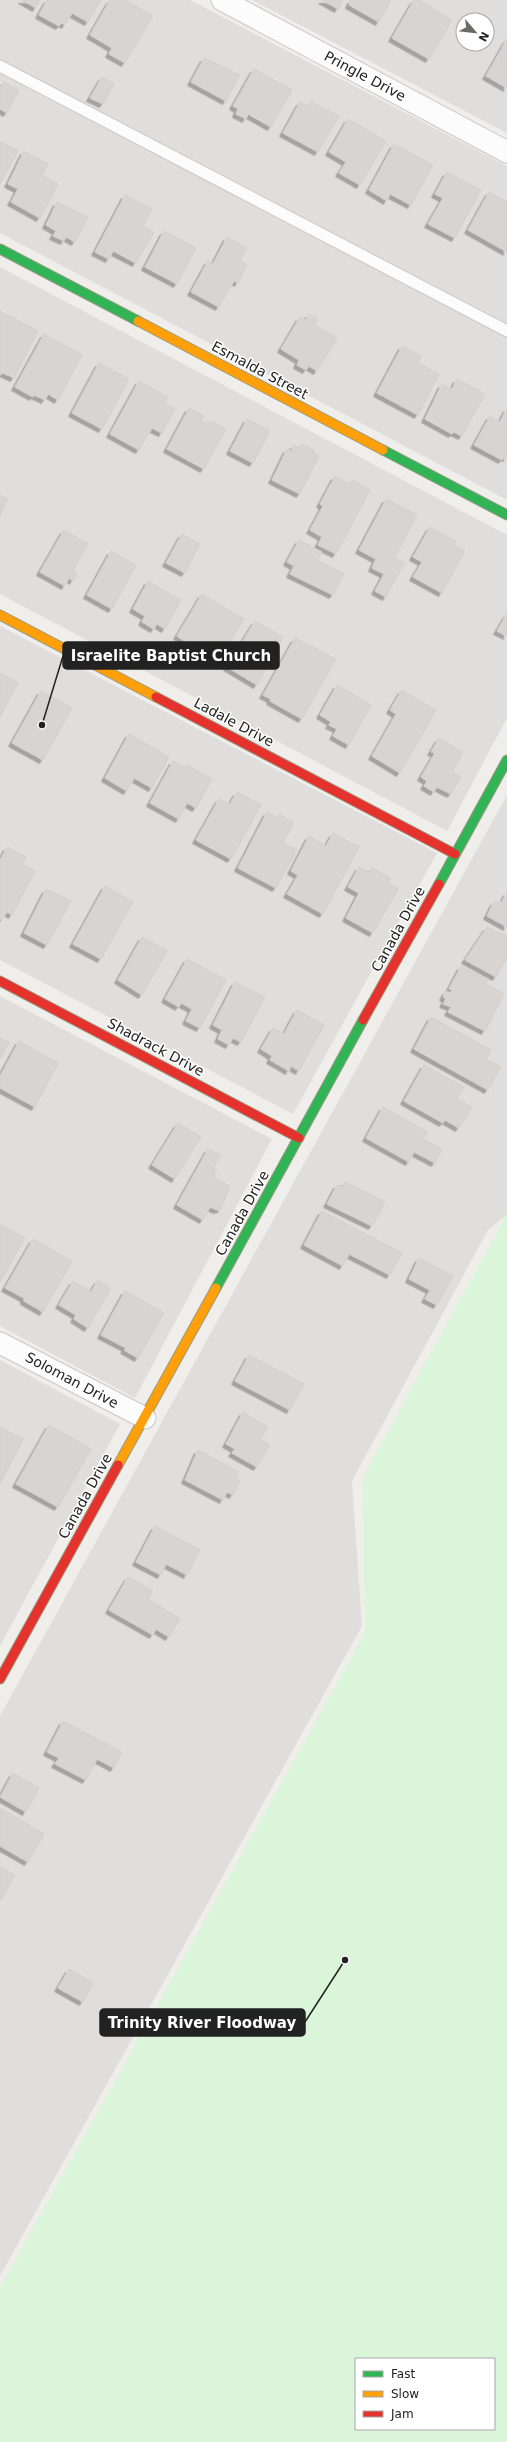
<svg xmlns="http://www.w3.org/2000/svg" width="507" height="2442" font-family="'DejaVu Sans',sans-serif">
	<defs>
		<filter id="shadow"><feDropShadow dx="-3.5" dy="3.5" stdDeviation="0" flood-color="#0004"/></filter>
	</defs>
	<rect width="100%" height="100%" fill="#f0eeeb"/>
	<!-- residential -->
	<path fill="#dfdedc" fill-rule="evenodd" d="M0 0H190L507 166V500L0 233Z
		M252 0H507V133ZM463 20H487V44H463Z
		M0 267 507 535V718L447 831 0 594Z
		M0 626 437 853 293 1114 0 960Z
		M507 795V1215L488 1230 352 1481 362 1626 0 2276V1716Z
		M0 996 272 1139 135 1398 0 1326Z
		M0 1360 120 1424 0 1646Z"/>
	<!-- park -->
	<path fill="#daf5da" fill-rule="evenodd" d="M507 1214V2442H0V2287L365 1633 363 1477ZM356 2359H494V2429H356Z"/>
	<!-- building -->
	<path fill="#d7d4d2" stroke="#d3d0cc" filter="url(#shadow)" d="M22 0H40L36 8Z
		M47 0H101L88 22 72 13 65 25 62 23 59 26 39 15Z
		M110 0H125L153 16 125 63 109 54 112 48 90 35Z
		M322 0H343L338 9Z
		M351 0H391L379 22 349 5Z
		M414 0H419L452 20 429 59 392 38Z
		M507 39V88L486 76Z
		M204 58 240 75 226 101 191 82Z
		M254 69 292 90 271 127 248 114 246 119 236 114 238 109 233 106Z
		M102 77 114 84 103 104 90 98Z
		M4 82 19 90 7 113 0 109V88Z
		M300 102 308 106 311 102 339 116 318 152 283 133Z
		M348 119 386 141 360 185 339 173 346 162 329 152Z
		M0 141 18 151 0 184Z
		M394 144 433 165 411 205 390 194 387 201 369 190Z
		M24 151 48 164 42 175 58 184 40 218 11 202 18 189 8 184Z
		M447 172 481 190 455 238 428 224 443 198 435 194Z
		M489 192 507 202V252L468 230Z
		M125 195 152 209 143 226 154 232 136 263 113 251 109 259 95 252Z
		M57 202 88 217 75 242 66 237 64 241 53 236 56 231 46 225Z
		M164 231 196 248 177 284 145 267Z
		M227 237 247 248 240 261 247 265 238 283 234 281 219 307 191 292 208 261 213 264Z
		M0 311 38 331 14 378 3 373 0 375Z
		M309 314 318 319 315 325 337 338 317 371 309 366 306 370 297 365 299 360 281 349 300 317 306 320Z
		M44 334 82 355 58 400 48 394 45 400 34 395 33 397 15 387Z
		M402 346 421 356 418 363 439 374 418 415 377 393Z
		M99 363 129 379 102 429 72 413Z
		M457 379 485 394 462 436 454 432 452 434 425 419 442 384 452 389Z
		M139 381 168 397 165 403 175 409 162 433 152 428 139 450 110 434Z
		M189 408 204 416 201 421 208 424 210 421 226 429 204 469 167 449Z
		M507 408V458L504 457 502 460 474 445 490 416 500 422Z
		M247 419 270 431 253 463 230 451Z
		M302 444 314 450 313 453 319 456 300 494 272 480 287 449 291 451 294 445 300 448Z
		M335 476 350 484 353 480 370 490 336 554 318 545 322 537 310 530 323 506 320 504Z
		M0 495 8 499 0 515Z
		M386 499 417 515 394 558 404 563 386 597 375 591 384 574 372 568 376 559 359 550Z
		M430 527 456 541 454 545 465 551 442 593 413 577 422 562 413 557Z
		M64 530 88 544 73 570 77 573 73 581 69 578 65 586 40 572Z
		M182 534 200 544 185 573 166 563Z
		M299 540 322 552 317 560 344 574 333 595 290 574 294 566 287 562Z
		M111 551 136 565 112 609 87 595Z
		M148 581 181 600 165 629 157 624 154 629 142 622 145 616 133 609Z
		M202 594 244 619 217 663 187 646 189 644 177 636Z
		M507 614V636L497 631Z
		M255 621 283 637 257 685 227 667Z
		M295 638 336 659 302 719 270 701 271 699 263 695Z
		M0 673 18 683 0 717Z
		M337 685 371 705 349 745 333 736 337 729 329 725 331 722 320 715Z
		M402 690 436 710 400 773 372 756 396 714 390 710Z
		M41 691 72 708 43 760 12 743Z
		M129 734 169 757 152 788 134 778 127 791 105 778Z
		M439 738 463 752 452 772 461 777 451 794 437 787 434 792 424 786 427 781 421 777 435 753 431 752Z
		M173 761 185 768 187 765 212 779 196 808 187 803 179 819 150 803Z
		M237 792 261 805 231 859 196 840 219 799 230 804Z
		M267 812 277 818 279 814 294 823 283 843 297 850 276 888 238 868Z
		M333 833 359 847 323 914 287 894 298 875 291 871 309 836 326 846Z
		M7 847 26 857 22 864 35 871 12 915 7 912 2 920 0 919V860Z
		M359 867 370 873 372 868 391 878 388 883 398 889 373 933 346 918 359 893 348 887Z
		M105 886 133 902 101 959 73 944Z
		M46 889 71 901 47 945 24 933Z
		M507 892V927L487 916 494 902H502Z
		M487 927 507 936V957L496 977 465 960Z
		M142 937 167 951 142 995 118 980Z
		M187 959 226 980 200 1028 186 1021 192 1009 181 1003 179 1007 165 999Z
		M461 966 488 980 486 984 504 994 485 1031 448 1012 451 1007 443 1004 446 999 443 997 446 991 450 993 452 990 449 989Z
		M235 982 265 997 241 1042 233 1038 229 1045 218 1039 222 1030 213 1025Z
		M297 1010 324 1025 299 1071 291 1066 289 1071 270 1060 272 1056 261 1049 273 1028 284 1034Z
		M431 1017 491 1050 486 1059 501 1067 488 1090 414 1049Z
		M0 1038 9 1043 0 1059Z
		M19 1041 58 1063 35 1107 0 1088V1076Z
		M424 1065 464 1087 457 1099 472 1107 459 1128 445 1120 443 1123 404 1101Z
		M383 1107 427 1132 423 1139 442 1149 435 1163 414 1152 409 1162 366 1138Z
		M178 1123 201 1137 175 1179 152 1165Z
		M208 1149 220 1155 213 1168 217 1170 213 1177 230 1186 221 1209 217 1210 210 1207 203 1220 177 1205Z
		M345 1182 385 1202 372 1226 327 1204 337 1185 343 1187Z
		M322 1211 402 1253 390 1275 349 1254 343 1266 304 1245Z
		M0 1224 25 1238 0 1282Z
		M33 1239 72 1261 43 1312 24 1301V1298L5 1288Z
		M419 1258 453 1276 437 1305 425 1299 430 1290 409 1279Z
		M98 1280 111 1288 88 1328 74 1319 76 1315 59 1305 73 1281 91 1292Z
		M125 1291 164 1313 138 1358 124 1350 126 1348 101 1335Z
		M249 1355 304 1384 290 1410 235 1381Z
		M243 1412 268 1427 260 1439 270 1445 257 1467 232 1453 235 1449 226 1444Z
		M49 1425 91 1449 58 1507 16 1484Z
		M0 1427 23 1439 0 1484Z
		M198 1450 239 1472 236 1478 240 1481 233 1495 227 1492 223 1500 185 1480Z
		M155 1526 200 1550 187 1575 166 1564 161 1575 136 1562Z
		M128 1577 153 1591 148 1599 180 1619 169 1637 156 1629 153 1635 109 1610Z
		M63 1721 122 1752 114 1768 97 1759 86 1780 55 1764 59 1758 47 1752Z
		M13 1773 39 1788 26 1812 0 1797Z
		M0 1808 44 1834 28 1862 0 1846Z
		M0 1867 15 1875 1 1900 0 1899Z
		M69 1969 93 1983 83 2002 58 1988Z"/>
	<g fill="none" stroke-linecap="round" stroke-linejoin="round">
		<!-- lane casing -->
		<g stroke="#c9c8c7" stroke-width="13">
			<path id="lane" d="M0 66 507 331"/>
		</g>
		<!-- street casing -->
		<g stroke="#c9c8c7" stroke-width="23">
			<path id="street" d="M222 0 507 152
				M0 1343 145 1418"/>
		</g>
		<!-- fast casing -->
		<g stroke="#999a82" stroke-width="11">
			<path id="fast" d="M0 249 138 321
				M383 450 507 515
				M439 884 507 760
				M216 1288 363 1020"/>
		</g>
		<!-- slow casing -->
		<g stroke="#999a82" stroke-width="11">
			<path id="slow" d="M138 321 383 450
				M0 615 156 697
				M118 1465 216 1288"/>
		</g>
		<!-- jam casing -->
		<g stroke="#999a82" stroke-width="11">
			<path id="jam" d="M156 697 455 854
				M0 981 299 1138
				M363 1020 439 884
				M0 1679 118 1465"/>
		</g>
		<!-- lane -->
		<use href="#lane" stroke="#fdfcfc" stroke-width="11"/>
		<!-- street -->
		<use href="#street" stroke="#fdfcfc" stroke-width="21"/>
		<!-- fast -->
		<use href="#fast" stroke="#30b455" stroke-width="9"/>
		<!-- slow -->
		<use href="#slow" stroke="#ff9f0a" stroke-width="9"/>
		<!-- jam -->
		<use href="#jam" stroke="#e5322d" stroke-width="9"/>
	</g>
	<g text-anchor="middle" stroke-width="3" stroke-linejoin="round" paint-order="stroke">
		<!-- street labels -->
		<g font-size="14" fill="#222" stroke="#fff">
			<text transform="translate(365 76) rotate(28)" y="5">Pringle Drive</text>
			<text transform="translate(260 370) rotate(28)" y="5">Esmalda Street</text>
			<text transform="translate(234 722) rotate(28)" y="5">Ladale Drive</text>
			<text transform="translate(398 929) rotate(-61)" y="5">Canada Drive</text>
			<text transform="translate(156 1047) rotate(28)" y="5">Shadrack Drive</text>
			<text transform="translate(242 1213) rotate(-61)" y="5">Canada Drive</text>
			<text transform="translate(72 1380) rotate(28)" y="5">Soloman Drive</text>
			<text transform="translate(85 1496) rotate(-61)" y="5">Canada Drive</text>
		</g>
	</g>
	<!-- callouts -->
	<path fill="none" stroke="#222" stroke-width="1.5" d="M42 725L63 656M345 1960L305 2022"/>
	<g fill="#222" stroke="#fff" stroke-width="1.5">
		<circle cx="42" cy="725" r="4"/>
		<circle cx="345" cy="1960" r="4"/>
	</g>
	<g fill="#222" stroke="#222" stroke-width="1.5">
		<rect x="63" y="642" width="216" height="27" rx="4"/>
		<rect x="100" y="2009" width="205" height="27" rx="4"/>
	</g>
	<g font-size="15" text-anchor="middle" font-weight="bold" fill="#fff">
		<text x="171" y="661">Israelite Baptist Church</text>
		<text x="202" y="2028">Trinity River Floodway</text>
	</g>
	<!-- legend -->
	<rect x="355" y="2358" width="140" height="72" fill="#ffffff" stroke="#a7a7a7"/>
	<rect x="363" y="2371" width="20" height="6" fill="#30b455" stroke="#a7a7a7"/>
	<text x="391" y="2378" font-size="12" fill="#222222">Fast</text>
	<rect x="363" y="2391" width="20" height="6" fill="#ff9f0a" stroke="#a7a7a7"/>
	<text x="391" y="2398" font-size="12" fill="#222222">Slow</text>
	<rect x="363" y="2411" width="20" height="6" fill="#e5322d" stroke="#a7a7a7"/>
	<text x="391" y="2418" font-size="12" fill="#222222">Jam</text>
	<!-- north arrow -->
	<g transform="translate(475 32) rotate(118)"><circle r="19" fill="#ffffff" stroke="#a7a7a7"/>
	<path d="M0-3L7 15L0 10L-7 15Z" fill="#6a6968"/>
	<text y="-6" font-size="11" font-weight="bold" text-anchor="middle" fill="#222222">N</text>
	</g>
</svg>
